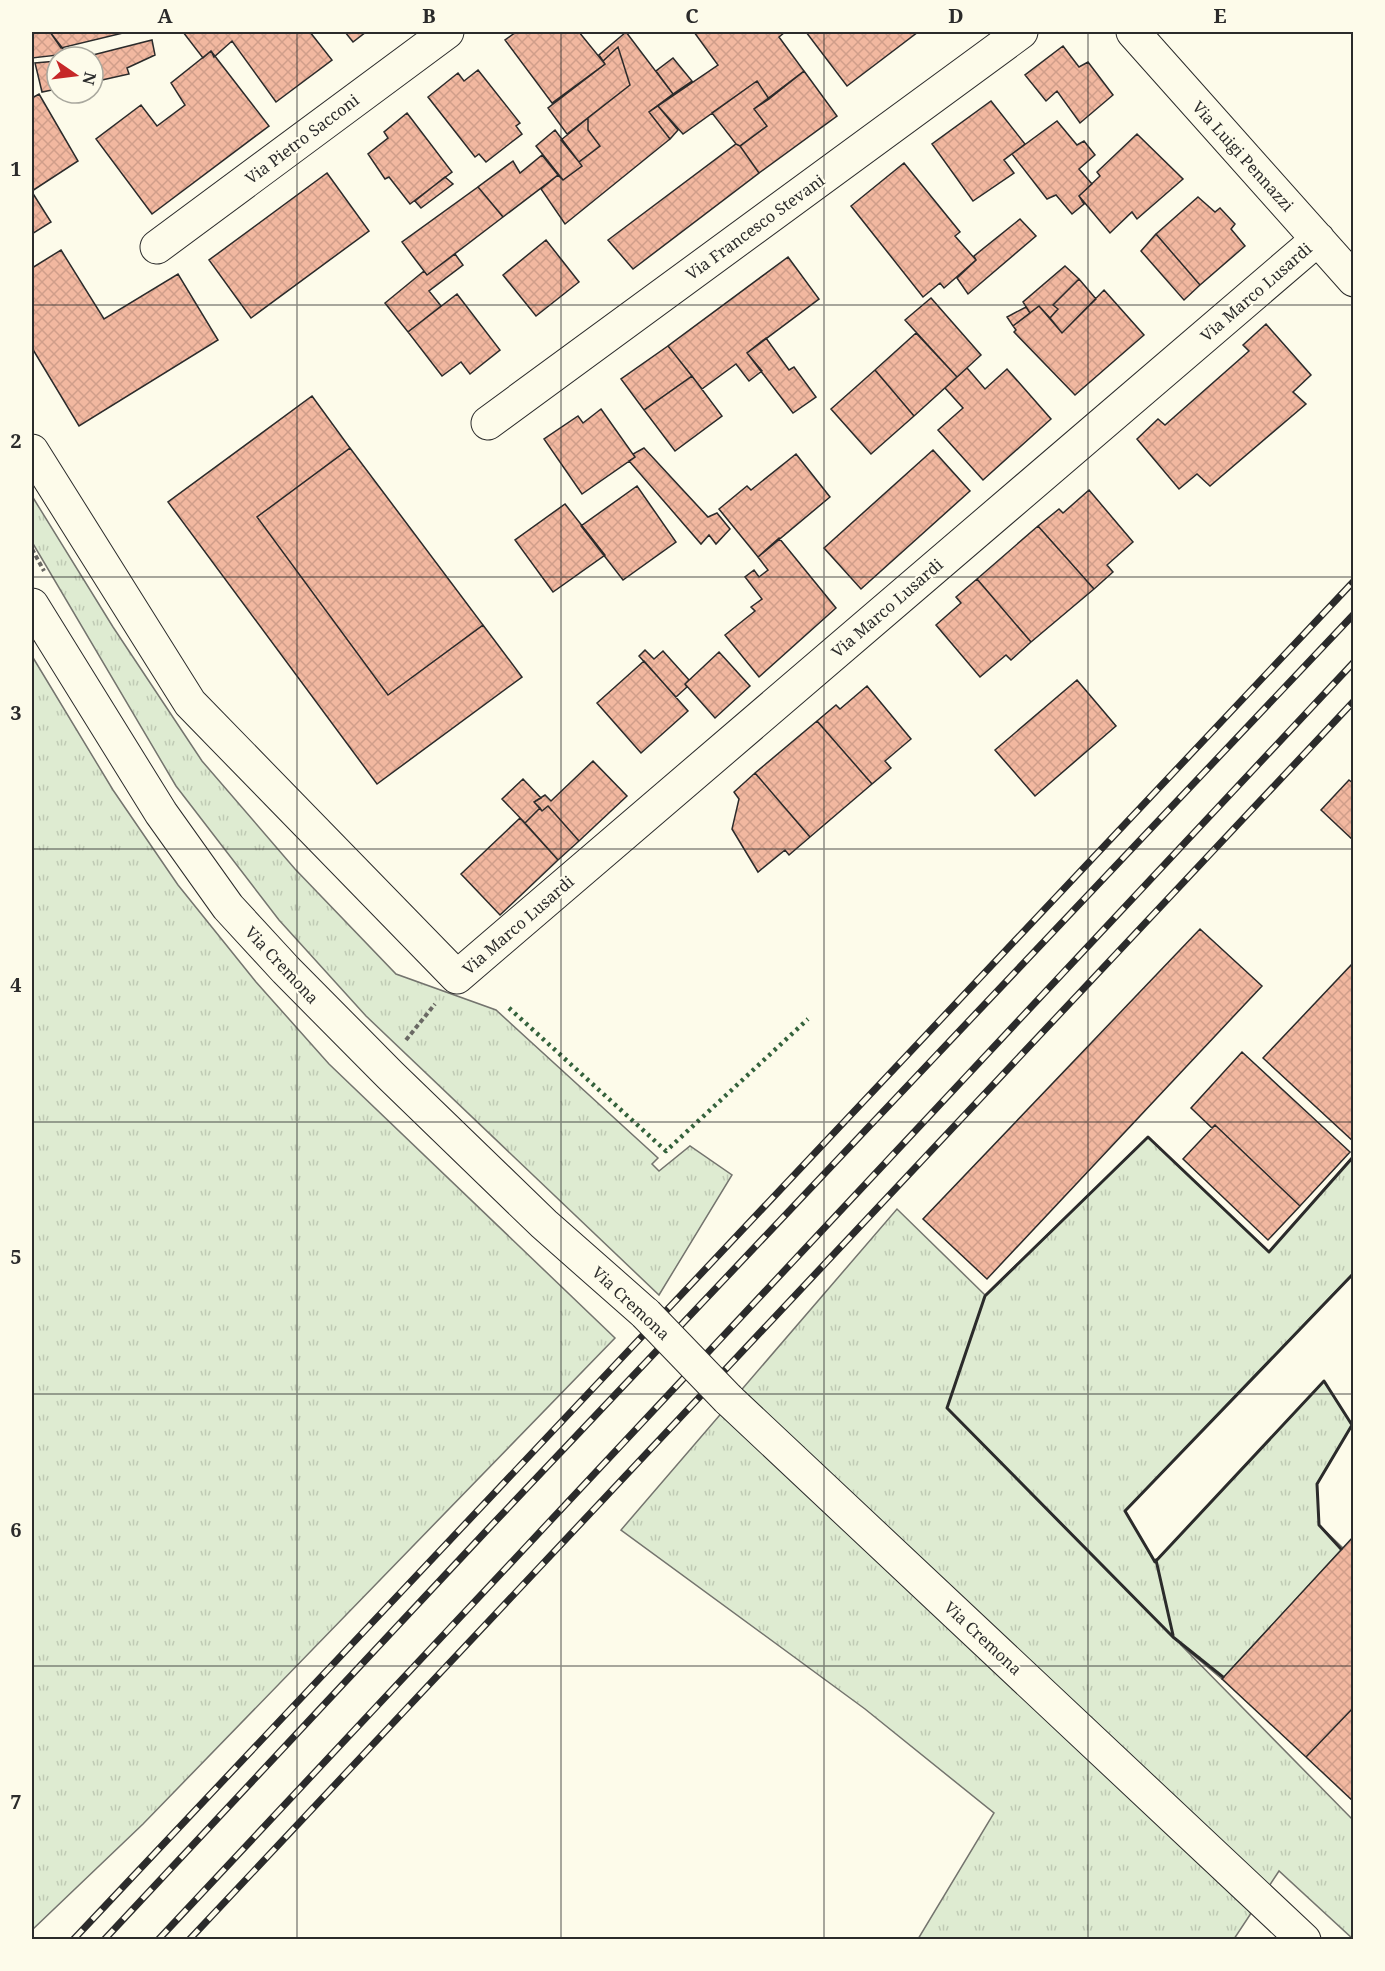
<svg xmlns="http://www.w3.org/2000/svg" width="1385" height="1971" font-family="'Noto Serif',serif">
	<defs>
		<pattern id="grass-tufts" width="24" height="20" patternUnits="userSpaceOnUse" patternTransform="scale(1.5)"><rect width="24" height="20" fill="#deebd1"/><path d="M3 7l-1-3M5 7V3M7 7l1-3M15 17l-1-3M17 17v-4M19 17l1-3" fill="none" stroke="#bfcab4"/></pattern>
		<pattern id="building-cross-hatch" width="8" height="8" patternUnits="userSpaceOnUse" patternTransform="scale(1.5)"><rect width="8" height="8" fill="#f2b8a0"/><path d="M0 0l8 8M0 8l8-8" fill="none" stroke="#d09e8a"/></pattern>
	</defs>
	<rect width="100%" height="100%" fill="#fdfbea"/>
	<!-- grass -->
	<path fill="url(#grass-tufts)" stroke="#74746e" stroke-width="1.5" d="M32 496 113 627 202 761 295 869 396 974 496 1010 658 1158 652 1164 659 1171 690 1146 732 1175 659 1295 366 1016 279 920 176 786 32 542Z
		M32 656 113 790 178 885 256 982 329 1064 615 1338 143 1824 32 1930Z
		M1148 1137 1269 1252 1353 1156V1273L1125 1511 1155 1562 1324 1381 1352 1425 1317 1484 1319 1525 1343 1548 1222 1679 1180 1644 1353 1820V1939L1279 1871 1234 1939H918L994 1813 865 1709 621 1530 897 1209 985 1295Z"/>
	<!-- building -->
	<path fill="url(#building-cross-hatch)" stroke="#2b2b2b" stroke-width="1.5" d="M32 32H50L67 54 32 58Z
		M50 32H127L61 48Z
		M183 32H310L332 60 276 102 232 41 214 57 211 51 203 58Z
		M345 32H366L353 42Z
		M516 32H579L605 64 552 103 505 40Z
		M626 32 673 94 649 112 670 139 565 224 541 189 558 175 563 180 582 166 579 162 600 146 588 130V118L630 85 618 47 603 61 599 55Z
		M694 32H785L779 37 804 71 769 99 757 81 683 134 658 106 718 65Z
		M806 32H918L847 86Z
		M152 40 155 55 127 68 129 74 93 82V57H85Z
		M1063 46 1079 67 1088 62 1113 95 1080 123 1057 91 1046 101 1025 75Z
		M618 47 630 85 567 134 548 108 605 64 603 61Z
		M211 51 269 126 152 214 96 139 141 105 157 126 185 105 171 83Z
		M673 58 692 81 673 94 656 71Z
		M57 61V89L42 92 35 63Z
		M478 70 520 123 516 126 522 134 486 162 479 154 475 157 428 97 458 73 464 81Z
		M804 71 837 116 759 173 740 146 767 126 754 109Z
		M757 81 769 99 754 109 767 126 740 146 736 144 712 113Z
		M39 94 78 161 32 191V98Z
		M991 101 1025 144 1004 160 1014 173 973 201 932 144Z
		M658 106 678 130 670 139 649 112Z
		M407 113 452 172 410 204 389 177 385 179 368 154 388 138 384 132Z
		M588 118V130L600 146 579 162 561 140Z
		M1057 121 1077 145 1084 141 1095 155 1079 169 1092 184 1079 196 1084 204 1072 214 1056 195 1047 199 1012 154Z
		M555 130 582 166 563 180 536 146Z
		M1137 134 1183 179 1137 219 1132 212 1110 233 1079 196 1100 176 1097 172Z
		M736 144 740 146 759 173 633 269 608 240Z
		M542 155 558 175 503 217 478 187 513 161 520 173Z
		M904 163 960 232 955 236 976 260 944 288 940 283 923 297 851 206Z
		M327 173 369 231 251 318 209 260Z
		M445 177 453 184 421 208 415 201Z
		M478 187 503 217 427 275 402 242Z
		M32 192 51 222 32 234Z
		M1198 197 1215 212 1220 208 1235 224 1231 229 1245 246 1200 285 1156 234Z
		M1020 219 1036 236 968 294 957 278 976 260 974 256Z
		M1156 234 1200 285 1184 300 1141 251Z
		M546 240 579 282 536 316 503 275Z
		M61 250 104 319 178 274 218 340 79 426 32 348V268Z
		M455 254 463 265 429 291 441 306 408 332 385 303 424 271 427 275Z
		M788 257 819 299 747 353 762 371 749 381 736 364 702 389 668 346Z
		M1065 266 1079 279 1053 305 1058 309 1050 318 1039 306 1030 313 1023 302Z
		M1079 279 1096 299 1062 333 1050 318 1058 309 1053 305Z
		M1104 290 1144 335 1075 395 1014 332 1016 330 1013 326 1039 306 1062 333Z
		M457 294 500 350 470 374 461 362 442 376 408 332Z
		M931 298 981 355 957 377 905 320Z
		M1026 307 1030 313 1013 326 1007 317Z
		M1266 324 1311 375 1293 392 1306 404 1210 486 1197 474 1179 489 1137 439 1158 419 1165 425 1249 351 1243 345Z
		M916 333 957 377 914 416 875 370Z
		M766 338 789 370 794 367 816 397 793 413 747 353Z
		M668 346 692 376 644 410 621 379Z
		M967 368 985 389 1007 369 1051 419 983 480 938 430 963 408 945 388Z
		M875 370 914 416 871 454 831 409Z
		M692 376 722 416 675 451 644 410Z
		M312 396 350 448 257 517 388 695 483 625 522 677 377 784 168 502Z
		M601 409 635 457 582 494 544 439 578 416 583 423Z
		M350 448 483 625 388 695 257 517Z
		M644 448 708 517 717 513 730 529 716 544 709 535 701 544 629 461 635 457 633 454Z
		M933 450 970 491 861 589 824 548Z
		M796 454 830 497 758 557 719 509 747 486 751 490Z
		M637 486 676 542 623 580 581 526Z
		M1089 490 1133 542 1107 565 1113 572 1094 589 1038 526 1059 509 1063 513Z
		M565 504 605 555 553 592 515 540Z
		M1038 526 1094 589 1031 642 977 579Z
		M779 538 836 608 759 677 725 635 755 611 751 607 762 599 745 577 754 570 759 577 768 570 758 557Z
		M977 579 1031 642 1011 660 1006 655 980 677 936 625 961 603 956 597Z
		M645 650 654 659 663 651 689 680 685 684 687 687 676 697 639 656Z
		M719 652 750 686 715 718 685 684Z
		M644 661 688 711 641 753 597 703Z
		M1077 680 1116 726 1035 796 995 750Z
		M867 686 911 739 885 761 891 768 872 784 817 721 836 705 840 709Z
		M817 721 872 784 810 837 755 773Z
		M593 761 627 796 579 841 548 806 542 811 534 802 545 795 551 801Z
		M755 773 810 837 789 855 785 850 758 872 732 829 739 799 734 792Z
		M523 779 541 798 534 802 540 808 525 823 502 799Z
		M1349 780 1354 784V841L1321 810Z
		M548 806 579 841 558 860 525 823 540 808 542 811Z
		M520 818 558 860 500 915 461 874Z
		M1200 929 1262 986 987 1279 923 1219Z
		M1354 962V1142L1263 1058Z
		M1242 1052 1350 1152 1300 1206 1215 1125 1212 1128 1191 1108Z
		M1215 1125 1300 1206 1268 1240 1183 1159Z
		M1354 1536V1707L1306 1757 1222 1679Z
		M1354 1707V1802L1306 1757Z"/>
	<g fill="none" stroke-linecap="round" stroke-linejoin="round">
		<!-- minor casing -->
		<g stroke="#2b2b2b" stroke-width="35">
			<path id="minor" d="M1133 32 1354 280
				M157 247 447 32
				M488 423 1021 32
				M32 451 190 703 457 977 1318 239"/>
		</g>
		<!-- secondary casing -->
		<g stroke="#2b2b2b" stroke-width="35">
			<path id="secondary" d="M32 605 161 813 228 907 286 970 390 1075 544 1224 646 1314
				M728 1399 1304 1940"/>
		</g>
		<!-- path -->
		<path stroke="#6a6964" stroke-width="4" stroke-dasharray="4.5 3" stroke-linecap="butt" d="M32 549 44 571
			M406 1040 435 1004"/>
		<!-- minor -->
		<use href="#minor" stroke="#fdfbea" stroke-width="33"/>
		<!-- secondary -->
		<use href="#secondary" stroke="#fdfbea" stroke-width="33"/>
		<!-- rail casing -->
		<g stroke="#2b2b2b" stroke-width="7">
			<path id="rail" d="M73 1940 1354 581
				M104 1940 489 1528 1354 614
				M158 1940 1354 662
				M189 1940 1354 701"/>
		</g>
		<!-- rail -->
		<use href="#rail" stroke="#fdfbea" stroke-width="4.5" stroke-dasharray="14" stroke-linecap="butt"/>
		<!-- secondary-bridge casing -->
		<g stroke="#2b2b2b" stroke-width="35" stroke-linecap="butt">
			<path id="secondary-bridge" d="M646 1314 728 1399"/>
		</g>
		<!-- secondary-bridge -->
		<use href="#secondary-bridge" stroke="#fdfbea" stroke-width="33"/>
		<!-- hedge -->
		<path stroke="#34623c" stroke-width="4.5" stroke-dasharray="3 4.5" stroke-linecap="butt" d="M509 1008 666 1151 808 1019"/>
		<!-- wall -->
		<path stroke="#2b2b2b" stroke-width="3" d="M1341 1549 1319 1525 1317 1484 1352 1425 1324 1381 1155 1562 1125 1511 1354 1273
			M1156 1560 1173 1635
			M1223 1677 1173 1637 947 1408 985 1296 1148 1137 1269 1252 1354 1156"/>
	</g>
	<!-- grid -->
	<path fill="none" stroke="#2b2b2b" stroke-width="1.5" stroke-opacity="0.55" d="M297 32V1940M561 32V1940M824 32V1940M1088 32V1940M32 305H1354M32 577H1354M32 849H1354M32 1122H1354M32 1394H1354M32 1666H1354"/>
	<g text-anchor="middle" stroke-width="4.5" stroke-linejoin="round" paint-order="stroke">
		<!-- street labels -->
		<g font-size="16" fill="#2b2b2b" stroke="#fdfbea">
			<text transform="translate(302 139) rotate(-37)" y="6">Via Pietro Sacconi</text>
			<text transform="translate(1243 156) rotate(48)" y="6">Via Luigi Pennazzi</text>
			<text transform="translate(755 227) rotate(-36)" y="6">Via Francesco Stevani</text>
			<text transform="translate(1256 292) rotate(-41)" y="6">Via Marco Lusardi</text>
			<text transform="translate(887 608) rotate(-41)" y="6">Via Marco Lusardi</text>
			<text transform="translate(518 925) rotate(-41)" y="6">Via Marco Lusardi</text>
			<text transform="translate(282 965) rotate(47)" y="6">Via Cremona</text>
			<text transform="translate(631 1303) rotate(43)" y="6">Via Cremona</text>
			<text transform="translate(983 1638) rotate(43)" y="6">Via Cremona</text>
		</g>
	</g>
	<!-- border -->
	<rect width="1385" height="1971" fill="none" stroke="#fdfbea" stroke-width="66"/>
	<!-- north arrow -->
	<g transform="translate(75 75) rotate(104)"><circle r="28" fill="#fdfbea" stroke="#a9a89e" stroke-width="1.5"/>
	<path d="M0-4.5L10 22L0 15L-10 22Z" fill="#c62828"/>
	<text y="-9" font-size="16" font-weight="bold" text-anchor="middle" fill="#2b2b2b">N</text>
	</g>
	<rect x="33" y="33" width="1319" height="1905" fill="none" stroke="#2b2b2b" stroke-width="2"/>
	<g font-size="20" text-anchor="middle" font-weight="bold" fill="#2b2b2b">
		<text x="165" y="23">A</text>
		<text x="429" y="23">B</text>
		<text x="692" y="23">C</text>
		<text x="956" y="23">D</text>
		<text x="1220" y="23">E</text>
		<text x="16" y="176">1</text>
		<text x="16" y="448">2</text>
		<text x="16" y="720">3</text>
		<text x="16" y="992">4</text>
		<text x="16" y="1264">5</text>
		<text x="16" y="1537">6</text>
		<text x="16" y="1809">7</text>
	</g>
</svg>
